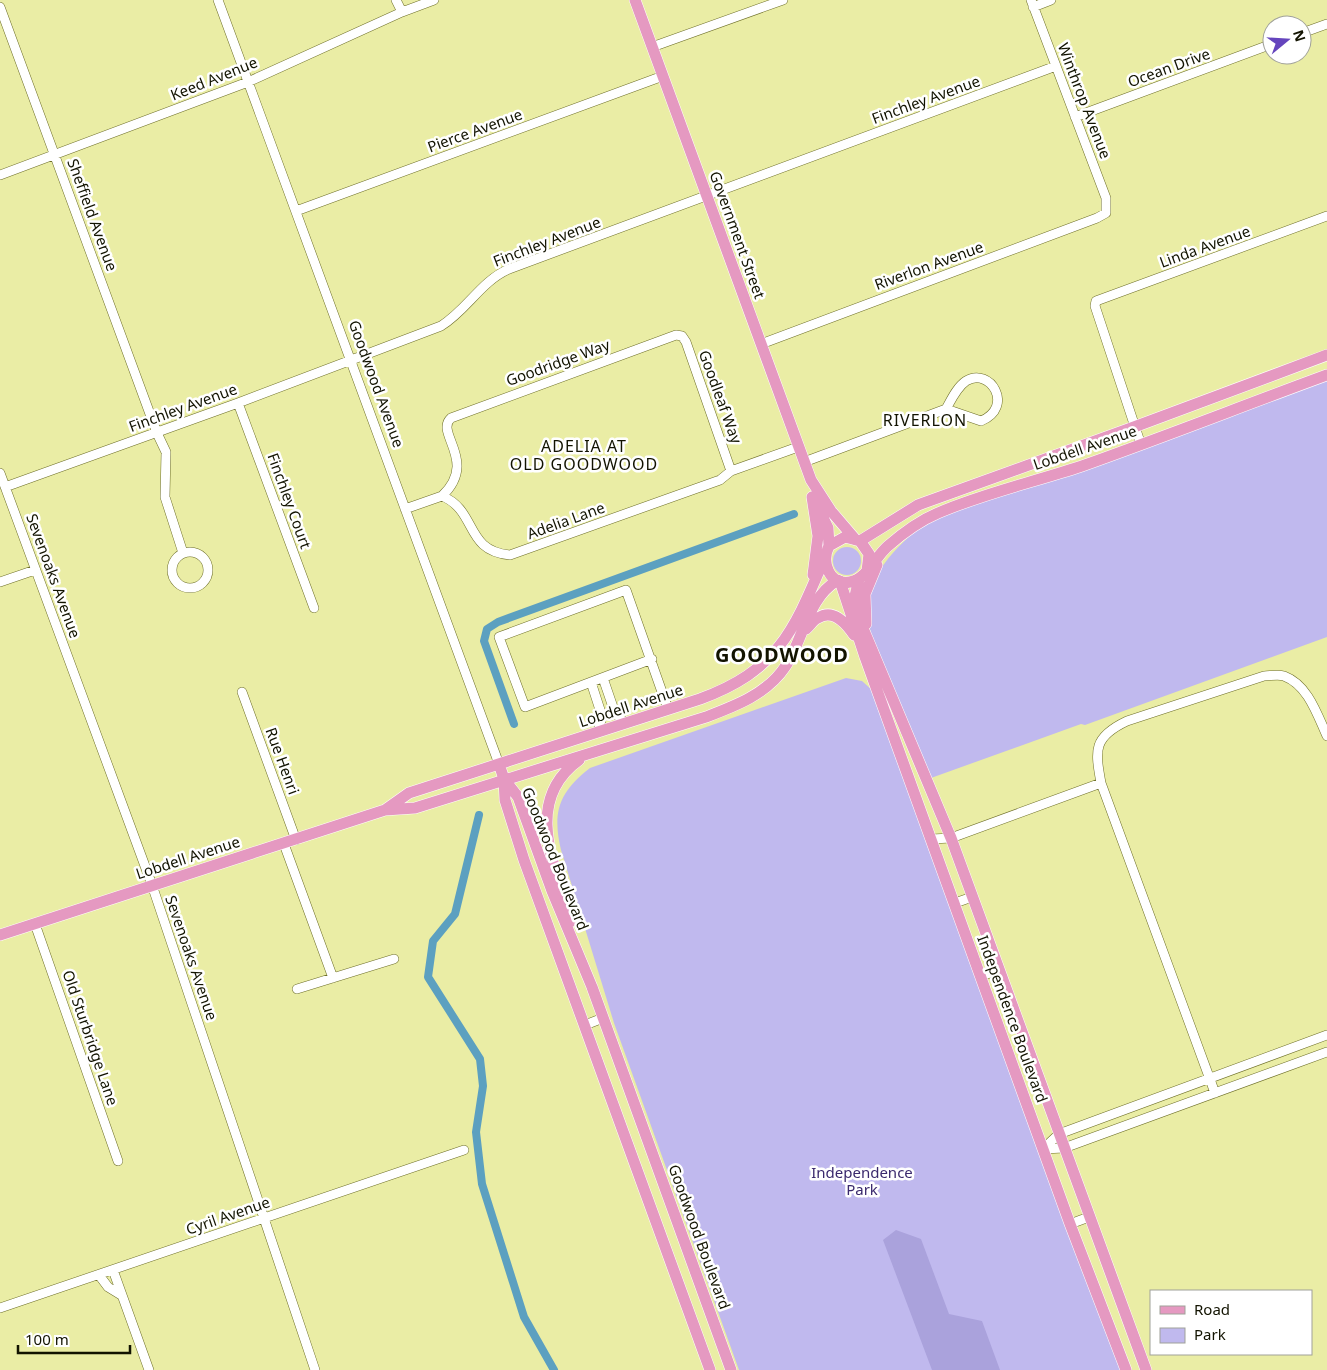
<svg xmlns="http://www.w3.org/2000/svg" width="1327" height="1370" font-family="'Noto Sans',sans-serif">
	<rect width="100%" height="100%" fill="#eaeda5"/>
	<!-- green -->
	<path fill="#c0b9ee" d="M1327 380V637L1085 725 1081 724 931 778C918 746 904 714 891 682 883 664 872 644 869 624 861 577 898 544 932 518Z
		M833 561a14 14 0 1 1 28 0a14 14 0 1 1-28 0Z
		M846 678 862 681 872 690 1123 1370H739L614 1023 561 850C552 812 559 792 590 768Z"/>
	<!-- forest -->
	<path fill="#aaa2dc" d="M896 1230 921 1239 949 1314 982 1321 1000 1370H932L883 1240Z"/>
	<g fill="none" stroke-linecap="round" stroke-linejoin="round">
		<!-- canal -->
		<path stroke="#5ca0c0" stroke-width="8" d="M514 724 484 641 487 629 498 622 794 514
			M479 815 455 914 433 941 428 977 480 1059 483 1086 476 1132 482 1184 524 1317 554 1370"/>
		<!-- minor casing -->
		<g stroke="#6e6f29" stroke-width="10">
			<path id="minor" d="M218 0 499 764
				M396 0 402 12
				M0 7 157 433 166 452 165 497 183 553
				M1033 7 1051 0
				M1302 33 1327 24
				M652 47 783 0
				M1075 117 1272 44
				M0 175 248 82 402 12 434 0
				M296 211 663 76
				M761 344 1097 218 1106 213V198L1031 0
				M238 403 314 608
				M1141 445 1095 306 1096 301 1327 216
				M804 462 946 409C951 400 957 387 966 381 990 366 1015 407 981 421L946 409
				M731 471 686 342 682 336 676 335 451 418C434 433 479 461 442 496 478 511 464 551 510 555L720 480 731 471 798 447
				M0 473 152 885 315 1370
				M5 487 238 403 441 326C467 310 481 281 509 269L1056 66
				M405 509 442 496
				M172 570a18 18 0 1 1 36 0a18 18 0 1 1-36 0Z
				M0 582 35 570
				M652 659 525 707 499 637 626 590 668 709
				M603 678 615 713 625 723
				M591 682 602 716 598 732
				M242 692 296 840
				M932 839 951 838 1101 783
				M284 844 333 978
				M955 903 972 897
				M35 924 118 1161
				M981 976 999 970
				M297 989 394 959
				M585 1025 603 1018
				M1327 1035 1059 1134 1043 1149 1064 1148 1327 1052
				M1215 1093 1101 783C1095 750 1093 737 1127 721L1264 676C1270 676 1278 674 1284 676 1308 685 1317 714 1327 736
				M1070 1224 1089 1217
				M113 1270 149 1370
				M99 1275 108 1287 121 1295
				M0 1308 464 1150"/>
		</g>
		<!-- major casing -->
		<g stroke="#fff" stroke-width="12">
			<path id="major" d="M635 0 811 480 831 511 855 539
				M812 497 818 536 813 575
				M815 501 828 528 829 546
				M860 541 918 505 1134 427 1327 355
				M867 571 869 554 860 541 845 537 829 546C821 562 829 586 850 582 867 579 875 557 888 546 903 533 919 521 938 513 984 493 1034 482 1082 466 1164 437 1245 405 1327 375
				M859 579 855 596 857 614 951 838 1146 1370
				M840 581 865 657 1070 1224 1126 1370
				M866 624 865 594 877 565
				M806 629C810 626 813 620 818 618 833 608 846 623 854 635
				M499 764 504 779 518 797 552 891 592 987 731 1370
				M504 779 505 800 524 860 710 1370
				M385 810 409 793 700 699C779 670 794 630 825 557
				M572 921C555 867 522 801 579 760
				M0 935 385 810 415 808 706 717C735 706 767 694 785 667 804 639 807 598 838 580"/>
		</g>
		<!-- minor -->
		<use href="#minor" stroke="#fff" stroke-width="9"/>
		<!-- major -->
		<use href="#major" stroke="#e599c1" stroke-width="11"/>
	</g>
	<g text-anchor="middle" stroke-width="5" stroke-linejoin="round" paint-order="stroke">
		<!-- street labels -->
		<g font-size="15" fill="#121300" stroke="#fff">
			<text transform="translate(1169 68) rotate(-20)" y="5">Ocean Drive</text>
			<text transform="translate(214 79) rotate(-22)" y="5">Keed Avenue</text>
			<text transform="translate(926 100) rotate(-20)" y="5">Finchley Avenue</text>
			<text transform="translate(1084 101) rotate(69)" y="5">Winthrop Avenue</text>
			<text transform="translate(475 131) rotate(-20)" y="5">Pierce Avenue</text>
			<text transform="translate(92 215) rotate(70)" y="5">Sheffield Avenue</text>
			<text transform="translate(737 235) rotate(70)" y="5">Government Street</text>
			<text transform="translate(547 242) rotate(-21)" y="5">Finchley Avenue</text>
			<text transform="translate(1205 247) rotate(-20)" y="5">Linda Avenue</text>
			<text transform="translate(929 266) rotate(-20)" y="5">Riverlon Avenue</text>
			<text transform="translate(558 363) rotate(-20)" y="5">Goodridge Way</text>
			<text transform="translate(376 384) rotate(70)" y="5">Goodwood Avenue</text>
			<text transform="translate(720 397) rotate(70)" y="5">Goodleaf Way</text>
			<text transform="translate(183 408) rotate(-20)" y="5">Finchley Avenue</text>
			<text transform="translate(1085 448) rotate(-19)" y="5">Lobdell Avenue</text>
			<text transform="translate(289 501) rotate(70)" y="5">Finchley Court</text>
			<text transform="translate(566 521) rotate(-20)" y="5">Adelia Lane</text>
			<text transform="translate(53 576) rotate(70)" y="5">Sevenoaks Avenue</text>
			<text transform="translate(631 706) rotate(-18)" y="5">Lobdell Avenue</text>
			<text transform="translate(282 761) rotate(70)" y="5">Rue Henri</text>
			<text transform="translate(188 858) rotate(-18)" y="5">Lobdell Avenue</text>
			<text transform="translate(555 859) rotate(68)" y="5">Goodwood Boulevard</text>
			<text transform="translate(191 958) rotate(71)" y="5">Sevenoaks Avenue</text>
			<text transform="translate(1012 1019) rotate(70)" y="5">Independence Boulevard</text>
			<text transform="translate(90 1038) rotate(71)" y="5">Old Sturbridge Lane</text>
			<text transform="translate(228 1216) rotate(-19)" y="5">Cyril Avenue</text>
			<text transform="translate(699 1237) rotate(70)" y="5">Goodwood Boulevard</text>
		</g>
		<!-- park labels -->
		<g font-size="15" fill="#3a296d" stroke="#fff">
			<text x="862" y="1178">Independence<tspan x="862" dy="17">Park</tspan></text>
		</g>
		<!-- neighbourhood labels -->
		<g font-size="16" letter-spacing="1" fill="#121300" stroke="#fff">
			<text x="925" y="426">RIVERLON</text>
			<text x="584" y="452">ADELIA AT<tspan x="584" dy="18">OLD GOODWOOD</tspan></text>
		</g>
		<!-- district labels -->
		<g font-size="20" font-weight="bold" letter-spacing="1" fill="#121300" stroke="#fff">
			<text x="782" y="662">GOODWOOD</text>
		</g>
	</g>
	<!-- legend -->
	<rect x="1150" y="1290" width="162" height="65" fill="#ffffff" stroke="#a0a199"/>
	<rect x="1160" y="1306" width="25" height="8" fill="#e599c1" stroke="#a0a199"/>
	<text x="1194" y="1315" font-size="15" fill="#121300">Road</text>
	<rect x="1160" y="1328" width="25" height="15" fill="#c0b9ee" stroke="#a0a199"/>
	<text x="1194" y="1340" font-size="15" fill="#121300">Park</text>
	<!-- north arrow -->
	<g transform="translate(1287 40) rotate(72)"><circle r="24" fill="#ffffff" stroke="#a0a199"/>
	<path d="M0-4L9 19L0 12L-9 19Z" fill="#6545bd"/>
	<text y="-8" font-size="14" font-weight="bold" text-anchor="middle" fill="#121300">N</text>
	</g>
	<!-- scale -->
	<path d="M18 1345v8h112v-8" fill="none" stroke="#121300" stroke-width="2.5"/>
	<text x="25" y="1345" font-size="15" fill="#121300" stroke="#ffffff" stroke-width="4" paint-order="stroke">100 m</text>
</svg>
